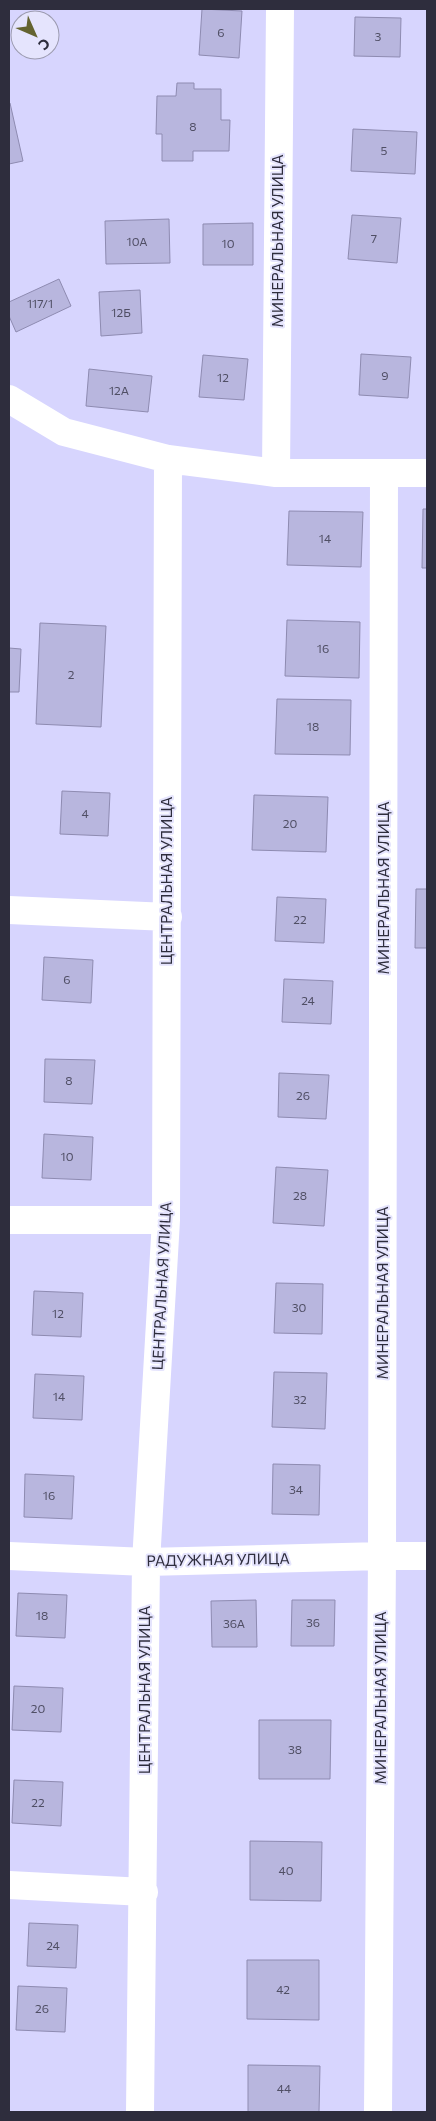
<svg xmlns="http://www.w3.org/2000/svg" width="436" height="2121" font-family="Commissioner,sans-serif">
	<rect width="100%" height="100%" fill="#d7d5fe"/>
	<!-- building -->
	<path fill="#b8b6de" stroke="#8e8bb1" d="M202 9 242 11 239 58 199 55Z
		M355 17 401 18 400 57 354 56Z
		M177 83H194V89H221V120H230L229 151H193V161H162V134H156L157 96H176Z
		M9 103H10L23 161 9 164Z
		M353 129 417 132 415 174 351 171Z
		M352 215 401 218 397 263 348 259Z
		M169 219 170 263 106 264 105 221Z
		M253 223V265H203V224Z
		M59 279 71 306 16 332 9 316V302Z
		M140 290 142 333 101 336 99 292Z
		M361 354 411 357 408 398 359 395Z
		M203 355 248 359 244 400 199 397Z
		M89 369 152 376 148 412 86 406Z
		M423 509H427V568H422Z
		M289 511 363 512 361 567 287 565Z
		M287 620 360 622 359 678 285 676Z
		M40 623 106 626 101 727 36 724Z
		M9 648 21 649 19 692H9Z
		M277 699 351 700 350 755 275 754Z
		M62 791 110 793 108 836 60 834Z
		M254 795 328 797 326 852 252 850Z
		M416 889H427V948H415Z
		M277 897 326 899 324 943 275 941Z
		M44 957 93 960 91 1003 42 1000Z
		M284 979 333 981 331 1024 282 1022Z
		M45 1059 95 1060 92 1104 44 1102Z
		M279 1073 329 1075 326 1119 278 1117Z
		M44 1134 93 1137 91 1180 42 1178Z
		M276 1167 328 1170 324 1226 273 1223Z
		M276 1283 323 1284 322 1334 274 1333Z
		M34 1291 83 1293 81 1337 32 1335Z
		M274 1372 327 1373 325 1429 272 1427Z
		M35 1374 84 1376 82 1420 33 1418Z
		M273 1464 320 1465 319 1515 272 1514Z
		M25 1474 74 1476 72 1519 24 1517Z
		M18 1593 67 1595 65 1638 16 1636Z
		M256 1600 257 1647H212L211 1601Z
		M292 1600H335L334 1646H291Z
		M14 1686 63 1688 61 1732 12 1730Z
		M259 1720H331L330 1779H259Z
		M14 1780 63 1782 61 1826 12 1823Z
		M250 1841 322 1842 321 1901 250 1900Z
		M29 1923 78 1925 76 1968 27 1966Z
		M247 1960H319V2020L247 2019Z
		M18 1986 67 1988 65 2032 16 2030Z
		M248 2065 320 2066 319 2112H248Z"/>
	<g fill="none" stroke-linecap="round" stroke-linejoin="round">
		<!-- minor -->
		<path stroke="#fff" stroke-width="28" d="M9 399 64 432 168 459 276 473H427
			M276 473 280 9
			M9 910 168 917
			M9 1220H166
			M9 1556 146 1562 382 1556H427
			M9 1885 144 1892
			M140 2112 146 1562 166 1220 168 459
			M378 2112 382 1556 384 474"/>
	</g>
	<g text-anchor="middle" stroke-width="4" stroke-linejoin="round" paint-order="stroke">
		<!-- number labels -->
		<g font-size="12" fill="#504f65">
			<text x="221" y="37">6</text>
			<text x="378" y="41">3</text>
			<text x="193" y="131">8</text>
			<text x="384" y="155">5</text>
			<text x="374" y="243">7</text>
			<text x="137" y="246">10А</text>
			<text x="228" y="248">10</text>
			<text x="40" y="308">117/1</text>
			<text x="121" y="317">12Б</text>
			<text x="385" y="380">9</text>
			<text x="223" y="382">12</text>
			<text x="119" y="395">12А</text>
			<text x="325" y="543">14</text>
			<text x="323" y="653">16</text>
			<text x="71" y="679">2</text>
			<text x="313" y="731">18</text>
			<text x="85" y="818">4</text>
			<text x="290" y="828">20</text>
			<text x="300" y="924">22</text>
			<text x="67" y="984">6</text>
			<text x="308" y="1005">24</text>
			<text x="69" y="1085">8</text>
			<text x="303" y="1100">26</text>
			<text x="67" y="1161">10</text>
			<text x="300" y="1200">28</text>
			<text x="299" y="1312">30</text>
			<text x="58" y="1318">12</text>
			<text x="59" y="1401">14</text>
			<text x="300" y="1404">32</text>
			<text x="296" y="1494">34</text>
			<text x="49" y="1500">16</text>
			<text x="42" y="1620">18</text>
			<text x="313" y="1627">36</text>
			<text x="234" y="1628">36А</text>
			<text x="38" y="1713">20</text>
			<text x="295" y="1754">38</text>
			<text x="38" y="1807">22</text>
			<text x="286" y="1875">40</text>
			<text x="53" y="1950">24</text>
			<text x="283" y="1994">42</text>
			<text x="42" y="2013">26</text>
			<text x="284" y="2093">44</text>
		</g>
		<!-- street labels -->
		<g font-size="15" fill="#2e2d3d" stroke="#e5e4fd">
			<text transform="translate(278 241) rotate(-90)" y="5">МИНЕРАЛЬНАЯ УЛИЦА</text>
			<text transform="translate(167 881) rotate(-90)" y="5">ЦЕНТРАЛЬНАЯ УЛИЦА</text>
			<text transform="translate(384 888) rotate(-90)" y="5">МИНЕРАЛЬНАЯ УЛИЦА</text>
			<text transform="translate(162 1286) rotate(-87)" y="5">ЦЕНТРАЛЬНАЯ УЛИЦА</text>
			<text transform="translate(383 1293) rotate(-90)" y="5">МИНЕРАЛЬНАЯ УЛИЦА</text>
			<text transform="translate(218 1560) rotate(-1)" y="5">РАДУЖНАЯ УЛИЦА</text>
			<text transform="translate(145 1690) rotate(-90)" y="5">ЦЕНТРАЛЬНАЯ УЛИЦА</text>
			<text transform="translate(381 1698) rotate(-90)" y="5">МИНЕРАЛЬНАЯ УЛИЦА</text>
		</g>
	</g>
	<!-- border -->
	<rect width="436" height="2121" fill="none" stroke="#2e2d3d" stroke-width="20"/>
	<!-- north arrow -->
	<g transform="translate(35 35) rotate(135)"><circle r="24" fill="#e5e4fd" stroke="#9c9bb0"/>
	<path d="M0-4L9 19L0 12L-9 19Z" fill="#646330"/>
	<text y="-8" font-size="14" font-weight="bold" text-anchor="middle" fill="#2e2d3d">С</text>
	</g>
</svg>
